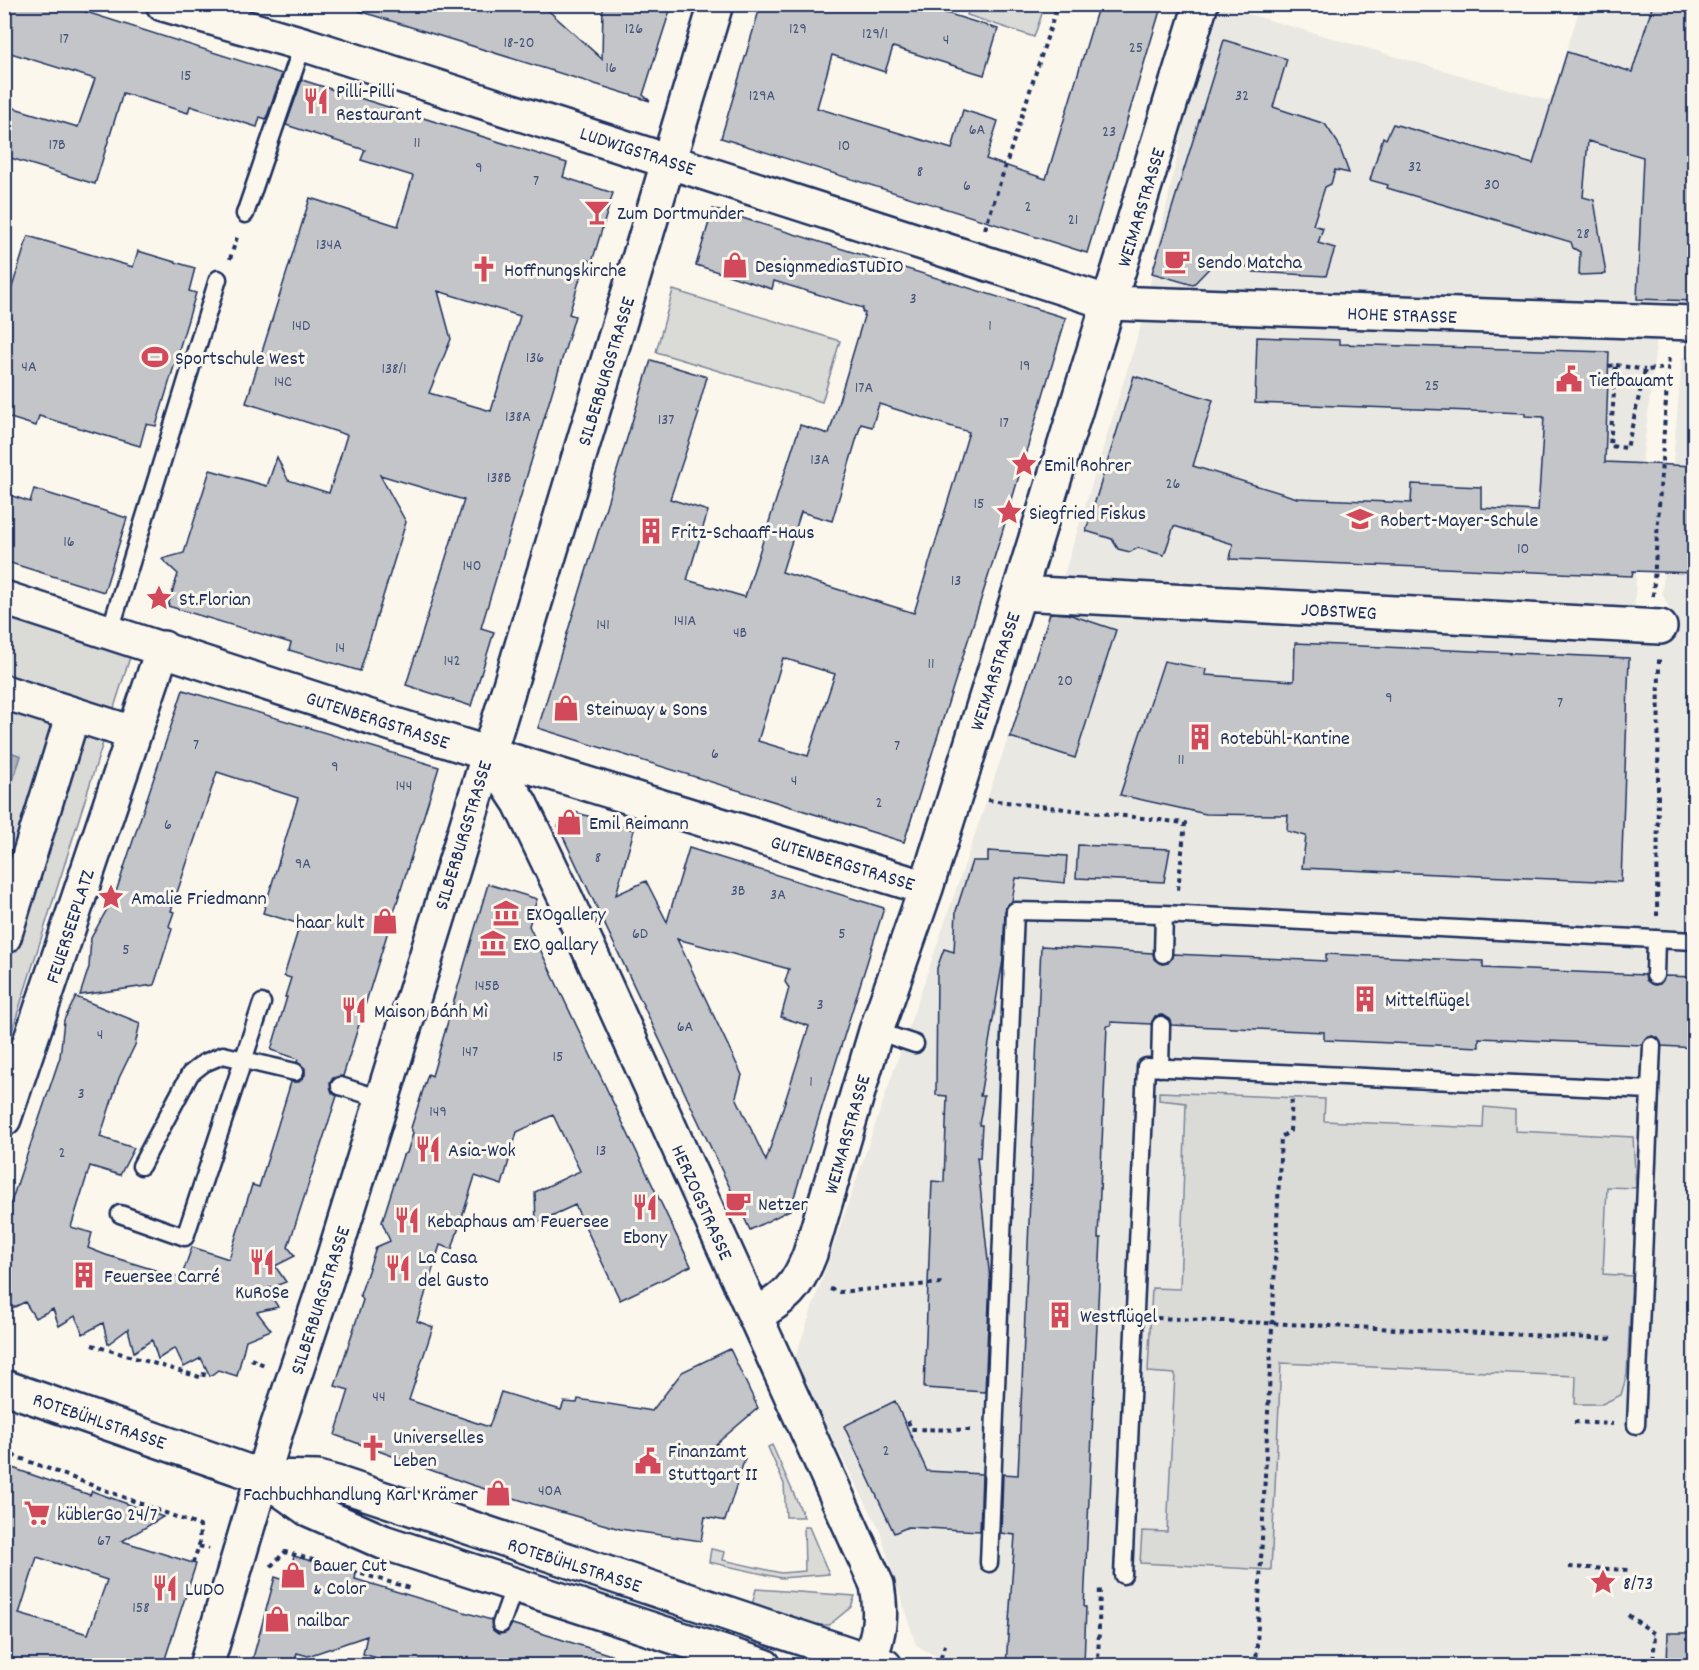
<svg xmlns="http://www.w3.org/2000/svg" width="1699" height="1670" font-family="Dekko,sans-serif">
	<rect width="100%" height="100%" fill="#fbf7ec"/>
	<filter id="ink" filterUnits="userSpaceOnUse"><feTurbulence type="fractalNoise" baseFrequency=".0167" numOctaves="2"/><feDisplacementMap in="SourceGraphic" scale="12" xChannelSelector="R" yChannelSelector="G"/><feConvolveMatrix kernelMatrix="1 2 1 2 8 2 1 2 1" color-interpolation-filters="sRGB"/></filter>
	<g filter="url(#ink)">
		<!-- built -->
		<path fill="#eae8e2" d="M1209 5H1217L1550 101 1581 5H1694V313L1660 311 1643 455 1634 614 1672 615 1662 593 1682 357 1694 358V1665H951L916 1645 878 1526 793 1364 1061 584 1142 322Z"/>
		<!-- green -->
		<path fill="#dadad7" stroke="#7a849a" stroke-width="1.5" d="M970 5V4L1045 5 1034 37 967 15Z
			M673 290 840 341 822 402 656 352Z
			M5 614 131 654 5 1053Z
			M1159 1092 1325 1099 1324 1121 1483 1128 1484 1107 1515 1110V1131L1633 1137 1636 1188 1607 1187 1603 1274 1632 1276 1627 1374 1621 1395 1602 1404H1575L1576 1376 1281 1363 1271 1570 1140 1563 1142 1531 1167 1532 1175 1374 1148 1372 1152 1288 1180 1289 1186 1103 1159 1100Z
			M772 1445 804 1517H786L784 1484 768 1447Z
			M804 1527H809L829 1574 781 1578 709 1562 711 1549 725 1552 723 1560 781 1573 805 1571Z
			M756 1589 855 1596 851 1607 829 1625H809L752 1605Z"/>
		<!-- water -->
		<path fill="#afb3bb" stroke="#747e96" stroke-width="1.5" d="M5 750 21 756 5 805 4 750Z"/>
		<!-- building -->
		<path fill="#c3c5c9" stroke="#1b2f5e" stroke-width="1.5" fill-rule="evenodd" d="M4 4H61L282 74 266 119 260 117 257 127 190 106 188 113 123 93 95 184 4 156V105L78 127 95 79 4 51Z
			M360 4H541L602 59 603 4H672L643 95 650 101 359 11Z
			M761 4H917L998 29 984 75 893 47 885 72 832 55 817 108 952 149 963 110 998 121 986 159 1046 179 1099 4H1162L1087 253 721 138Z
			M1653 4H1695V301L1637 299 1643 157 1588 141 1583 197 1594 200 1606 274 1579 275 1580 252 1573 248 1571 242 1387 188 1388 185 1370 180 1383 137 1386 139 1393 124 1533 164 1567 52 1632 72Z
			M1224 40 1287 59 1273 107 1325 124 1338 143 1349 173 1335 170 1331 184 1325 187 1313 225 1323 228 1318 243 1335 248 1326 276 1254 272 1239 262 1217 260 1193 285 1152 273Z
			M302 80 567 163 563 177 613 193 592 262 586 259 569 314 575 316 481 628 494 632 471 706 406 685 464 500 380 475 406 522 360 671 289 650 291 643 168 606 178 574 162 559 184 553 210 470 267 486 277 457 288 480 329 493 347 435 246 403 310 198 398 226 413 176 361 160 365 150 286 125ZM438 291 520 316 491 411 429 393 451 339Z
			M713 209 1066 318 1002 533 904 842 538 728 651 360 707 377 697 412 699 413 670 499 708 511 687 580 745 597 800 425 829 434 865 313 862 312 863 308 774 281 772 289 696 265ZM879 404 969 432 914 613 782 572 801 512 832 521 861 424 872 427ZM783 658 835 674 808 756 758 741Z
			M28 236 133 267 138 251 195 268 189 291 196 293 156 426 146 424 140 446 39 416 36 426 4 416V313Z
			M1257 337 1339 340V344L1609 352 1605 462 1695 466V573L1633 571 1632 576 1230 559 1233 544 1174 526 1164 555 1138 548 1130 552 1118 549 1112 539 1086 531 1134 376 1213 400 1193 466 1297 498 1411 503 1412 484 1481 487V508L1538 511 1544 417 1525 416V413L1255 403Z
			M34 489 127 518 104 592 4 561V493L30 502Z
			M1050 613 1068 614 1116 630 1075 758 1010 737Z
			M1295 643 1629 658 1621 882 1302 868 1306 836 1287 831 1288 815 1206 814 1120 795 1164 661 1206 669 1205 675 1294 681Z
			M183 690 439 767 343 1076 333 1078 330 1083 332 1093 337 1096 288 1247 295 1256 275 1266 286 1282 267 1289 278 1307 257 1312 271 1330 246 1340 237 1376 218 1370 210 1376 201 1358 184 1367 175 1348 158 1359 152 1340 134 1352 128 1329 108 1344 103 1323 83 1334 75 1316 59 1326 53 1309 35 1318 25 1302 4 1312V1223L60 1057 64 1020 76 997 140 1023 135 1045 119 1078 100 1137 134 1148 120 1175 90 1166 71 1227 92 1233 88 1248 106 1255 181 1278 192 1247 229 1259 252 1185 259 1187 291 1082H299L305 1075V1068L297 1062 298 1059 271 1050 287 997H285L291 978 284 976 300 924 263 913 298 798 217 772 171 911 174 912 169 926 172 929 154 985 80 995 89 967 91 938 115 895Z
			M571 811 634 830 616 895 646 881 667 922 689 848 884 908 790 1210 750 1230 558 826ZM677 939 789 969 785 982 789 988 781 1017 809 1026 766 1161 736 1097 742 1075Z
			M1078 845 1170 849 1164 882 1076 878Z
			M988 851 1067 856 1065 883 1016 878 1012 901 1005 911 1003 960 980 1096H984L979 1125H982L980 1158 977 1157 990 1280 985 1392 924 1388 932 1181 944 1182 947 1096 936 1095 937 968 944 949 954 952 956 911 972 861H988Z
			M488 884 537 899 529 926 691 1266 620 1300 575 1205 536 1223 535 1192 580 1171 553 1115 517 1132 502 1185 475 1176 452 1249 440 1245 417 1321 433 1327 409 1400 489 1427 501 1392 561 1410 564 1402 577 1403 578 1399 652 1411 682 1372 730 1349 758 1408 716 1444 745 1458 725 1521 705 1517 701 1541 620 1529 533 1504 469 1484 335 1435 349 1390 335 1386 363 1300 360 1295 376 1247 390 1241 382 1222 403 1155 407 1153 413 1133 411 1128 428 1074 432 1076Z
			M1041 946 1153 953 1154 959 1162 964 1168 963 1173 954 1326 961V954L1483 961V968L1645 975 1646 980 1654 985 1660 984 1665 976 1695 977V1048L1662 1046 1658 1038 1652 1036 1644 1040 1642 1045 1479 1038V1047L1324 1040V1032L1171 1025 1170 1019 1162 1015 1155 1016 1151 1024 1111 1022V1025L1107 1026 1098 1238H1101L1084 1607H1086L1084 1665H1006L1015 1535 1001 1533 1003 1474 1018 1475Z
			M895 1401 927 1471 982 1474 980 1531 908 1527 894 1533 844 1426Z
			M4 1465 90 1495 92 1491 163 1517 122 1541 196 1564 163 1665H4ZM37 1557 107 1580 88 1634 19 1614Z
			M294 1556 356 1574 355 1579 491 1620 493 1630 498 1634 507 1632 512 1624 627 1660 626 1665H402L363 1654 367 1636 308 1656 297 1653 294 1665H251L275 1577 287 1581Z
			M1668 1633H1695V1665H1667Z"/>
		<g fill="none" stroke-linecap="round" stroke-linejoin="round">
			<!-- lane casing -->
			<g stroke="#1b2f5e" stroke-width="21">
				<path id="lane" d="M245 214 303 44
					M110 631 218 279
					M1163 954 1164 914
					M1655 975 1656 939
					M876 1031 915 1044
					M1160 1068 1161 1025
					M340 1086 381 1099
					M1650 1090 1652 1046
					M141 1166 190 1074 204 1063 223 1055 295 1072
					M120 1214 185 1237 262 1003
					M989 1563 1015 911 1164 914 1694 941
					M1123 1575 1146 1067 1650 1090 1636 1425
					M501 1624 515 1585"/>
			</g>
			<!-- street casing -->
			<g stroke="#1b2f5e" stroke-width="38">
				<path id="street" d="M163 4 303 44 1110 303 1694 323
					M1019 593 1660 627
					M4 598 392 724 926 888
					M4 692 133 733
					M487 753 520 803 567 901 877 1585C882 1613 880 1634 869 1660
					M4 937 73 714
					M4 1119 163 648
					M755 1316C786 1297 797 1288 810 1254L876 1031 926 888 1019 593 1201 4"/>
			</g>
			<!-- secondary casing -->
			<g stroke="#1b2f5e" stroke-width="38">
				<path id="secondary" d="M4 1387 263 1477 308 1509 383 1542 764 1666
					M263 1477 318 1478 336 1483 885 1666
					M206 1666 277 1428 327 1278 510 685 716 4"/>
			</g>
			<!-- path -->
			<path stroke="#1b2f5e" stroke-width="4" stroke-dasharray="4.5 4.5" stroke-linecap="butt" d="M4 210 7 216 4 222
				M985 229 1058 4
				M230 259 237 237
				M1616 365 1645 370
				M1609 366 1616 365 1610 446 1627 448 1645 370 1668 368
				M1653 596 1669 355
				M988 800 1185 823 1178 890
				M1657 916 1659 659
				M830 1289 839 1292 942 1283
				M1157 1318 1614 1339
				M4 1322 7 1323
				M92 1345 203 1378 205 1369
				M251 1359 264 1365
				M908 1421 911 1429 971 1430
				M1574 1422 1613 1424
				M4 1452 200 1526 199 1546 192 1565
				M199 1546 209 1549
				M271 1566 285 1552 410 1588
				M1569 1567 1630 1570
				M1628 1615 1655 1634 1653 1666
				M938 1666 945 1645
				M1098 1666 1100 1585
				M1256 1666 1281 1137 1290 1131 1292 1097"/>
			<!-- lane -->
			<use href="#lane" stroke="#fbf7ec" stroke-width="16"/>
			<!-- street -->
			<use href="#street" stroke="#fbf7ec" stroke-width="33"/>
			<!-- secondary -->
			<use href="#secondary" stroke="#fbf7ec" stroke-width="33"/>
		</g>
	</g>
	<!-- icons -->
	<defs>
		<g id="restaurant-bare" transform="scale(2.07)"><path d="M-5-6h1v4h1v-4h1v4h1v-4h1v5L-1.5 .5V6h-2V.5L-5-1ZM5-6V6H3V1.5H1.5Q1.5-4 5-6Z" fill="#d1495b" stroke="#fbf7ec" stroke-width="2.5" paint-order="stroke"/></g>
		<g id="bar-bare" transform="scale(2.07)"><path d="M-6-5H6L.8 .8V4.5H3.5V6h-7V4.5H-.8V.8Z" fill="#d1495b" stroke="#fbf7ec" stroke-width="2.5" paint-order="stroke"/></g>
		<g id="cafe-bare" transform="scale(2.07)"><path d="M-5.5-4.5H6V0H3Q3 3.5 0 3.5H-2.5Q-5.5 3.5-5.5 0ZM3-3.2v2h1.7v-2ZM-6 4.5H4V6H-6Z" fill="#d1495b" stroke="#fbf7ec" stroke-width="2.5" paint-order="stroke"/></g>
		<g id="shop-bare" transform="scale(2.07)"><path d="M-5-2.5h2.3a2.7 3.5 0 0 1 5.4 0H5L5.5 6h-11ZM-1.5-2.5h3a1.5 2.3 0 0 0-3 0Z" fill="#d1495b" stroke="#fbf7ec" stroke-width="2.5" paint-order="stroke"/></g>
		<g id="church-bare" transform="scale(2.07)"><path d="M-1.2-6h2.4v3.5h3.3v2.4h-3.3V6h-2.4V-.1h-3.3v-2.4h3.3Z" fill="#d1495b" stroke="#fbf7ec" stroke-width="2.5" paint-order="stroke"/></g>
		<g id="stadium-bare" transform="scale(2.07)"><path d="M0-5a6.5 5 0 1 0 0 10a6.5 5 0 1 0 0-10ZM-3.5-1.8h7v3.6h-7Z" fill="#d1495b" stroke="#fbf7ec" stroke-width="2.5" paint-order="stroke"/></g>
		<g id="civic-bare" transform="scale(2.07)"><path d="M-.6-6.5H3V-4.5H.6V-3L4-1V1h2V6H-6V1h2V-1L-.6-3ZM-1.2 2.5V6h2.4V2.5Z" fill="#d1495b" stroke="#fbf7ec" stroke-width="2.5" paint-order="stroke"/></g>
		<g id="sight-bare" transform="scale(2.07)"><path d="M0-6L1.8-2.2L6-1.7L2.9 1.2L3.7 5.4L0 3.3L-3.7 5.4L-2.9 1.2L-6-1.7L-1.8-2.2Z" fill="#d1495b" stroke="#fbf7ec" stroke-width="2.5" paint-order="stroke"/></g>
		<g id="school-bare" transform="scale(2.07)"><path d="M0-5L7-2L0 1L-7-2ZM-4 1L0 2.5L4 1V4Q0 6-4 4Z" fill="#d1495b" stroke="#fbf7ec" stroke-width="2.5" paint-order="stroke"/></g>
		<g id="building-bare" transform="scale(2.07)"><path d="M-4-6H4V6H1V3H-1V6H-4ZM-2.5-4.3h1.7v1.8h-1.7ZM.8-4.3h1.7v1.8H.8ZM-2.5-1h1.7V.8h-1.7ZM.8-1h1.7V.8H.8Z" fill="#d1495b" stroke="#fbf7ec" stroke-width="2.5" paint-order="stroke"/></g>
		<g id="museum-bare" transform="scale(2.07)"><path d="M0-6L6-3V-2H-6V-3ZM-5-1h2V3h-2ZM-1-1h2V3h-2ZM3-1h2V3H3ZM-6 4H6V6H-6Z" fill="#d1495b" stroke="#fbf7ec" stroke-width="2.5" paint-order="stroke"/></g>
		<g id="supermarket-bare" transform="scale(2.07)"><path d="M-6-5.5h2.5l.6 2H6L4.5 2H-2.5L-4.4-4H-6ZM-1.5 3.2a1.3 1.3 0 1 0 .1 0ZM3 3.2a1.3 1.3 0 1 0 .1 0Z" fill="#d1495b" stroke="#fbf7ec" stroke-width="2.5" paint-order="stroke"/></g>
	</defs>
	<g fill-rule="evenodd">
		<use href="#restaurant-bare" x="316" y="101"/>
		<use href="#bar-bare" x="597" y="212"/>
		<use href="#cafe-bare" x="1177" y="261"/>
		<use href="#shop-bare" x="735" y="265"/>
		<use href="#church-bare" x="484" y="269"/>
		<use href="#stadium-bare" x="155" y="357"/>
		<use href="#civic-bare" x="1569" y="379"/>
		<use href="#sight-bare" x="1024" y="464"/>
		<use href="#sight-bare" x="1009" y="512"/>
		<use href="#school-bare" x="1360" y="519"/>
		<use href="#building-bare" x="651" y="531"/>
		<use href="#sight-bare" x="159" y="598"/>
		<use href="#shop-bare" x="566" y="708"/>
		<use href="#building-bare" x="1200" y="737"/>
		<use href="#shop-bare" x="569" y="822"/>
		<use href="#sight-bare" x="111" y="897"/>
		<use href="#museum-bare" x="506" y="913"/>
		<use href="#shop-bare" x="385" y="921"/>
		<use href="#museum-bare" x="493" y="943"/>
		<use href="#building-bare" x="1365" y="999"/>
		<use href="#restaurant-bare" x="354" y="1010"/>
		<use href="#restaurant-bare" x="428" y="1149"/>
		<use href="#cafe-bare" x="738" y="1203"/>
		<use href="#restaurant-bare" x="645" y="1207"/>
		<use href="#restaurant-bare" x="407" y="1220"/>
		<use href="#restaurant-bare" x="262" y="1262"/>
		<use href="#restaurant-bare" x="398" y="1268"/>
		<use href="#building-bare" x="84" y="1275"/>
		<use href="#building-bare" x="1060" y="1315"/>
		<use href="#church-bare" x="373" y="1448"/>
		<use href="#civic-bare" x="648" y="1461"/>
		<use href="#shop-bare" x="498" y="1493"/>
		<use href="#supermarket-bare" x="37" y="1513"/>
		<use href="#shop-bare" x="293" y="1575"/>
		<use href="#sight-bare" x="1603" y="1582"/>
		<use href="#restaurant-bare" x="165" y="1588"/>
		<use href="#shop-bare" x="277" y="1619"/>
	</g>
	<g text-anchor="middle" stroke-width="6" stroke-linejoin="round" paint-order="stroke">
		<!-- number labels -->
		<g font-size="16" fill="#455479">
			<text x="634" y="33">126</text>
			<text x="798" y="33">129</text>
			<text x="875" y="38">129/1</text>
			<text x="64" y="43">17</text>
			<text x="946" y="44">4</text>
			<text x="519" y="47">18-20</text>
			<text x="1136" y="52">25</text>
			<text x="611" y="72">16</text>
			<text x="186" y="80">15</text>
			<text x="762" y="100">129A</text>
			<text x="1242" y="100">32</text>
			<text x="977" y="134">6A</text>
			<text x="1109" y="136">23</text>
			<text x="417" y="147">11</text>
			<text x="57" y="149">17B</text>
			<text x="844" y="150">10</text>
			<text x="1415" y="171">32</text>
			<text x="479" y="172">9</text>
			<text x="920" y="176">8</text>
			<text x="536" y="185">7</text>
			<text x="1492" y="189">30</text>
			<text x="967" y="190">6</text>
			<text x="1028" y="211">2</text>
			<text x="1073" y="224">21</text>
			<text x="1583" y="238">28</text>
			<text x="329" y="249">134A</text>
			<text x="913" y="303">3</text>
			<text x="301" y="330">14D</text>
			<text x="990" y="330">1</text>
			<text x="535" y="362">136</text>
			<text x="1025" y="370">19</text>
			<text x="29" y="371">4A</text>
			<text x="394" y="373">138/1</text>
			<text x="283" y="386">14C</text>
			<text x="1432" y="390">25</text>
			<text x="864" y="392">17A</text>
			<text x="518" y="421">138A</text>
			<text x="666" y="424">137</text>
			<text x="1004" y="427">17</text>
			<text x="820" y="464">13A</text>
			<text x="499" y="482">138B</text>
			<text x="1173" y="488">26</text>
			<text x="979" y="508">15</text>
			<text x="69" y="546">16</text>
			<text x="1523" y="553">10</text>
			<text x="472" y="570">140</text>
			<text x="956" y="585">13</text>
			<text x="685" y="625">141A</text>
			<text x="603" y="629">141</text>
			<text x="740" y="637">4B</text>
			<text x="340" y="652">14</text>
			<text x="452" y="665">142</text>
			<text x="931" y="668">11</text>
			<text x="1065" y="685">20</text>
			<text x="1389" y="702">9</text>
			<text x="1560" y="707">7</text>
			<text x="196" y="749">7</text>
			<text x="897" y="750">7</text>
			<text x="715" y="758">6</text>
			<text x="1181" y="764">11</text>
			<text x="335" y="771">9</text>
			<text x="794" y="785">4</text>
			<text x="404" y="790">144</text>
			<text x="879" y="807">2</text>
			<text x="168" y="829">6</text>
			<text x="598" y="862">8</text>
			<text x="303" y="868">9A</text>
			<text x="738" y="895">3B</text>
			<text x="778" y="899">3A</text>
			<text x="640" y="938">6D</text>
			<text x="842" y="938">5</text>
			<text x="126" y="954">5</text>
			<text x="487" y="990">145B</text>
			<text x="820" y="1009">3</text>
			<text x="685" y="1031">6A</text>
			<text x="100" y="1039">4</text>
			<text x="470" y="1056">147</text>
			<text x="558" y="1061">15</text>
			<text x="811" y="1086">1</text>
			<text x="81" y="1098">3</text>
			<text x="438" y="1116">149</text>
			<text x="601" y="1155">13</text>
			<text x="62" y="1157">2</text>
			<text x="379" y="1401">44</text>
			<text x="886" y="1455">2</text>
			<text x="550" y="1495">40A</text>
			<text x="104" y="1545">67</text>
			<text x="141" y="1612">158</text>
		</g>
		<!-- poi labels -->
		<g font-size="20" fill="#1b2f5e" stroke="#fbf7ec" text-anchor="start">
			<text x="336" y="97">Pilli-Pilli<tspan x="336" dy="23">Restaurant</tspan></text>
			<text x="617" y="219">Zum Dortmunder</text>
			<text x="1197" y="268">Sendo Matcha</text>
			<text x="755" y="272">DesignmediaSTUDIO</text>
			<text x="504" y="276">Hoffnungskirche</text>
			<text x="175" y="364">Sportschule West</text>
			<text x="1589" y="386">Tiefbauamt</text>
			<text x="1044" y="471">Emil Rohrer</text>
			<text x="1029" y="519">Siegfried Fiskus</text>
			<text x="1380" y="526">Robert-Mayer-Schule</text>
			<text x="671" y="538">Fritz-Schaaff-Haus</text>
			<text x="179" y="605">St.Florian</text>
			<text x="586" y="715">Steinway &amp; Sons</text>
			<text x="1220" y="744">Rotebühl-Kantine</text>
			<text x="589" y="829">Emil Reimann</text>
			<text x="131" y="904">Amalie Friedmann</text>
			<text x="526" y="920">EXOgallery</text>
			<text x="365" y="928" text-anchor="end">haar kult</text>
			<text x="513" y="950">EXO gallary</text>
			<text x="1385" y="1006">Mittelflügel</text>
			<text x="374" y="1017">Maison Bánh Mì</text>
			<text x="448" y="1156">Asia-Wok</text>
			<text x="758" y="1210">Netzer</text>
			<text x="427" y="1227">Kebaphaus am Feuersee</text>
			<text x="645" y="1243" text-anchor="middle">Ebony</text>
			<text x="418" y="1263">La Casa<tspan x="418" dy="23">del Gusto</tspan></text>
			<text x="104" y="1282">Feuersee Carré</text>
			<text x="262" y="1298" text-anchor="middle">KuRoSe</text>
			<text x="1080" y="1322">Westflügel</text>
			<text x="393" y="1443">Universelles<tspan x="393" dy="23">Leben</tspan></text>
			<text x="668" y="1457">Finanzamt<tspan x="668" dy="23">Stuttgart II</tspan></text>
			<text x="478" y="1500" text-anchor="end">Fachbuchhandlung Karl Krämer</text>
			<text x="57" y="1520">küblerGo 24/7</text>
			<text x="313" y="1571">Bauer Cut<tspan x="313" dy="23">&amp; Color</tspan></text>
			<text x="1623" y="1589">8/73</text>
			<text x="185" y="1595">LUDO</text>
			<text x="297" y="1626">nailbar</text>
		</g>
		<!-- street labels -->
		<g font-size="20" fill="#1b2f5e" stroke="#fbf7ec">
			<text transform="translate(638 150) rotate(18)" y="7">LUDWIGSTRASSE</text>
			<text transform="translate(1140 207) rotate(-73)" y="7">WEIMARSTRASSE</text>
			<text transform="translate(1402 314) rotate(2)" y="7">HOHE STRASSE</text>
			<text transform="translate(605 371) rotate(-73)" y="7">SILBERBURGSTRASSE</text>
			<text transform="translate(1339 610) rotate(3)" y="7">JOBSTWEG</text>
			<text transform="translate(994 671) rotate(-72)" y="7">WEIMARSTRASSE</text>
			<text transform="translate(378 719) rotate(18)" y="7">GUTENBERGSTRASSE</text>
			<text transform="translate(462 835) rotate(-73)" y="7">SILBERBURGSTRASSE</text>
			<text transform="translate(843 862) rotate(17)" y="7">GUTENBERGSTRASSE</text>
			<text transform="translate(69 926) rotate(-72)" y="7">FEUERSEEPLATZ</text>
			<text transform="translate(846 1134) rotate(-74)" y="7">WEIMARSTRASSE</text>
			<text transform="translate(703 1202) rotate(66)" y="7">HERZOGSTRASSE</text>
			<text transform="translate(319 1300) rotate(-72)" y="7">SILBERBURGSTRASSE</text>
			<text transform="translate(100 1420) rotate(19)" y="7">ROTEBÜHLSTRASSE</text>
			<text transform="translate(575 1564) rotate(18)" y="7">ROTEBÜHLSTRASSE</text>
		</g>
	</g>
	<!-- margin -->
	<rect width="1699" height="1670" fill="none" stroke="#fbf7ec" stroke-width="24"/>
	<rect x="12" y="12" width="1675" height="1646" fill="none" stroke="#1b2f5e" stroke-width="2" filter="url(#ink)"/>
</svg>
